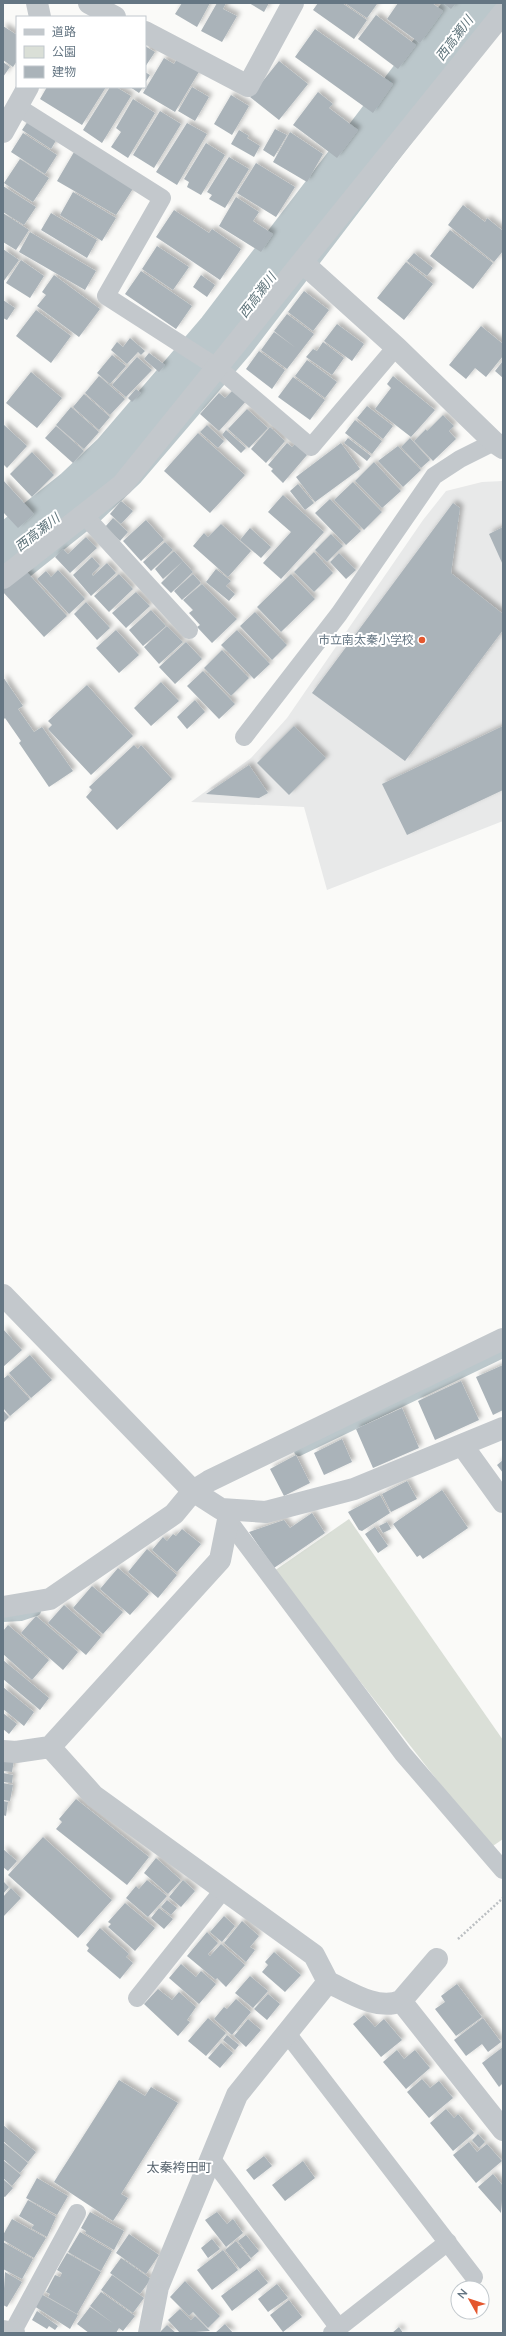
<svg xmlns="http://www.w3.org/2000/svg" width="506" height="2336" font-family="Lato,'Noto Sans JP',sans-serif">
	<defs>
		<filter id="shadow"><feDropShadow dx="3.5" dy="-3.5" stdDeviation="2" flood-color="#0004"/></filter>
	</defs>
	<rect width="100%" height="100%" fill="#fafaf8"/>
	<!-- built -->
	<path fill="#e8e9e9" d="M503 481V821L327 890 304 807 191 802 251 758 287 718 423 520 446 491 482 482Z"/>
	<!-- green -->
	<path fill="#dadfd7" d="M349 1519 503 1740V1839L490 1848 274 1571Z"/>
	<g fill="none" stroke-linecap="round" stroke-linejoin="round">
		<!-- stream -->
		<path stroke="#bbc7cb" stroke-width="10" d="M299 1451 503 1353
			M3 1617 21 1616 36 1611"/>
		<!-- river -->
		<path stroke="#bbc7cb" stroke-width="61" d="M3 559 81 497 119 461 226 336 480 3"/>
	</g>
	<!-- building -->
	<path fill="#aab3b9" filter="url(#shadow)" d="M182 3H210L197 27 175 14Z
		M217 3H226L223 9 237 16 222 42 201 31Z
		M249 3H269L264 12Z
		M318 3H342L367 20 354 39 313 10Z
		M345 3H376L377 4 367 18Z
		M398 3H432L443 11 420 43 387 19Z
		M443 3H456L451 9Z
		M376 15 416 45 398 69 358 39Z
		M3 26 17 35V61L13 67 3 60Z
		M315 29 393 84 373 113 295 57Z
		M145 46 155 52 145 67Z
		M178 57 200 70 175 112 143 93 164 58 174 64Z
		M279 61 308 84 279 120 250 97Z
		M3 62 10 67 3 77Z
		M145 72 150 75 145 83Z
		M47 87H106L82 125 40 99Z
		M110 87H116L131 96 102 143 83 130Z
		M130 87H143L139 93Z
		M192 87 209 97 195 121 178 111Z
		M318 92 333 104 329 108 358 130 337 158 293 125Z
		M231 95 249 106 232 135 214 124Z
		M133 99 155 113 128 158 111 147 121 132 116 128Z
		M160 111 181 124 154 168 133 155Z
		M30 118 58 137 51 149 22 130Z
		M187 123 207 134 177 185 156 172Z
		M275 129 287 135 274 157 263 150Z
		M239 130 249 136 247 138 260 146 254 157 231 144Z
		M290 132 323 154 307 182 273 162Z
		M23 133 57 155 45 174 11 152Z
		M206 143 225 155 201 195 187 187 189 182 184 179Z
		M74 152 134 187 116 215 57 181Z
		M229 157 249 169 225 208 209 199 212 195 207 192Z
		M20 159 49 178 33 202 4 183Z
		M256 163 295 187 276 217 237 193Z
		M3 186 36 207 24 225 3 212Z
		M73 192 116 218 102 241 60 215Z
		M236 197 259 212 253 221 273 234 261 252 219 226Z
		M463 205 485 222 487 218 503 231V251L494 262 448 225Z
		M174 210 209 233 212 229 241 249 220 280 156 237Z
		M3 213 29 230 16 250 3 242Z
		M51 213 97 240 87 258 41 230Z
		M450 230 493 263 473 289 430 256Z
		M30 232 96 271 85 290 19 252Z
		M157 246 189 267 173 290 142 269Z
		M3 249 19 260 3 282Z
		M414 253 433 268 427 276 407 261Z
		M21 260 44 276 30 298 6 283Z
		M406 262 433 284 404 320 377 298Z
		M141 271 192 306 176 329 125 294Z
		M54 275 100 309 79 337 37 306 46 295 42 292Z
		M201 275 215 285 207 297 193 287Z
		M304 291 329 310 313 331 288 312Z
		M3 300 15 308 7 320 3 318Z
		M36 310 71 336 51 363 16 336Z
		M287 314 314 334 287 369 261 350 274 332 296 348 274 331Z
		M337 324 364 344 352 361 324 341Z
		M481 326 503 344V356L486 377 475 368 466 379 449 365Z
		M130 338 145 351 141 355 138 352 127 364 111 350 117 342 123 347Z
		M323 342 344 358 332 375 306 357 313 349 317 351Z
		M259 351 285 370 272 389 246 369Z
		M149 353 165 365 159 372 144 359Z
		M112 355 126 366 110 384 97 373Z
		M137 357 152 370 126 397 112 385Z
		M307 360 337 382 325 398 295 376Z
		M503 361V378L495 371Z
		M31 372 62 398 37 428 6 403Z
		M99 376 125 399 110 415 85 393Z
		M393 376 435 410 411 437 375 409 391 388 387 384Z
		M293 377 325 400 310 420 278 397Z
		M235 388 248 399 219 431 200 414 219 393 225 398Z
		M136 389 141 393 132 402 128 398Z
		M84 394 110 417 99 430 73 407Z
		M367 406 393 426 383 439 357 418Z
		M71 407 99 432 84 449 56 425Z
		M247 409 268 428 249 448 228 429Z
		M443 415 454 426 449 431 456 439 433 461 414 441 426 429 427 431Z
		M355 420 382 441 372 454 345 433Z
		M3 424 27 446 7 468 3 464Z
		M207 425 224 441 218 448 200 432Z
		M56 426 84 451 73 463 45 438Z
		M270 427 285 441 266 463 251 449Z
		M226 430 246 448 241 453 222 435Z
		M198 433 245 475 210 513 164 471Z
		M348 438 371 456 367 461 344 443Z
		M410 438 430 460 421 468 401 447Z
		M287 443 292 447 295 444 307 455 283 483 271 471 273 469 268 465Z
		M341 443 360 469 315 502 296 477Z
		M398 446 421 470 403 487 378 461Z
		M32 452 54 475 32 497 10 474Z
		M374 462 401 491 382 508 355 481Z
		M3 480 34 514 18 528 3 512Z
		M353 482 382 512 364 530 334 500Z
		M298 484 314 503 305 510 290 491Z
		M283 495 324 532 281 579 263 563 291 532 268 512Z
		M330 499 361 531 346 545 315 513Z
		M121 501 133 511 121 524 110 514Z
		M453 503 460 508 451 573 503 614V630L405 761 312 693Z
		M113 518 128 532 120 541 105 527Z
		M146 520 164 540 141 561 123 541Z
		M221 524 251 551 228 577 193 546 204 533 208 537Z
		M503 527V565L489 534Z
		M250 528 271 547 261 558 240 540Z
		M331 534 343 546 327 562 315 550Z
		M86 537 97 548 70 573 55 557 63 549 68 554Z
		M165 542 173 550 151 571 143 562Z
		M174 551 183 561 163 579 155 569Z
		M314 552 333 573 314 592 294 572Z
		M339 553 356 570 346 579 330 562Z
		M92 557 100 566 92 574 93 576 107 563 116 573 91 596 73 575Z
		M183 561 193 572 171 593 161 583Z
		M24 569 67 616 44 637 3 592V588Z
		M216 569 231 581 226 586 235 594 229 601 206 582Z
		M58 570 85 599 69 614 37 579 46 571 51 577Z
		M119 574 133 589 109 612 94 596Z
		M193 574 201 583 182 600 174 591Z
		M291 574 315 599 281 632 257 607Z
		M202 584 237 619 212 643 197 627 200 625 189 613 193 610 183 600Z
		M136 592 150 606 126 628 112 613Z
		M86 602 110 628 97 640 74 614Z
		M151 610 166 626 143 646 129 630Z
		M255 612 287 645 272 660 240 626Z
		M167 626 183 642 159 664 144 647Z
		M116 630 139 655 119 673 96 648Z
		M237 630 270 664 254 679 221 645Z
		M186 642 202 659 175 684 159 667Z
		M222 650 249 678 231 696 204 668Z
		M203 671 235 704 219 719 187 686Z
		M3 677 23 706 18 709 34 732 42 727 73 771 49 787 19 743 21 741 5 718 3 720Z
		M161 682 179 701 151 726 134 708Z
		M87 685 133 736 91 775 48 729 52 725 48 721Z
		M195 700 205 712 187 729 177 717Z
		M294 726 326 758 289 795 257 763Z
		M503 726V790L407 835 382 784Z
		M134 745 138 749 141 745 172 779 117 830 86 797 92 790 89 787Z
		M249 765 268 793 259 798 206 794Z
		M3 1329 22 1350 3 1367Z
		M30 1355 52 1380 31 1398 9 1373Z
		M503 1365V1410L493 1415 476 1377Z
		M8 1375 30 1399 10 1416 3 1408V1379Z
		M461 1381 479 1420 435 1440 418 1401Z
		M402 1408 419 1448 373 1468 356 1429Z
		M3 1410 9 1417 3 1423Z
		M342 1439 352 1462 324 1475 314 1453Z
		M296 1455 310 1483 284 1496 270 1469Z
		M503 1460V1473L497 1465Z
		M407 1481 417 1499 391 1512 382 1494Z
		M442 1490 468 1528 423 1559 420 1555 417 1557 393 1524Z
		M380 1495 390 1513 362 1531 359 1530 348 1512Z
		M312 1513 325 1533 274 1568 249 1532 284 1520 290 1528Z
		M387 1522 391 1529 383 1533 379 1526Z
		M375 1527 388 1546 378 1553 365 1534Z
		M182 1529 201 1544 177 1572 152 1550 163 1537 167 1541 173 1534 176 1536Z
		M147 1549 177 1575 158 1598 128 1572Z
		M118 1568 149 1594 130 1615 100 1589Z
		M92 1586 123 1612 103 1634 73 1608Z
		M64 1605 101 1637 86 1655 48 1623Z
		M36 1616 78 1652 63 1670 21 1633Z
		M8 1625 49 1660 32 1680 3 1654V1631Z
		M3 1660 49 1698 40 1710 3 1679Z
		M3 1687 34 1712 24 1726 3 1709Z
		M3 1713 17 1724 9 1734 3 1729Z
		M3 1758 14 1760 12 1772 3 1771Z
		M3 1773 13 1775 12 1783 3 1782Z
		M3 1783 13 1785 10 1801 3 1800Z
		M76 1799 149 1857 127 1885 56 1829 62 1822 59 1819Z
		M3 1801 8 1802 6 1816 3 1815Z
		M43 1837 112 1900 78 1938 8 1875Z
		M3 1849 17 1861 8 1871 3 1867Z
		M156 1858 181 1880 168 1894 144 1873Z
		M147 1880 167 1896 148 1917 126 1898 136 1886 139 1889Z
		M183 1880 195 1891 181 1907 169 1897Z
		M3 1881 9 1887 3 1894Z
		M11 1888 21 1898 3 1917V1897Z
		M167 1900 177 1908 171 1915 161 1907Z
		M125 1903 155 1928 135 1951 108 1927 111 1924 108 1922Z
		M159 1908 173 1919 164 1929 151 1918Z
		M224 1916 235 1926 222 1942 210 1932Z
		M242 1921 259 1936 250 1947 255 1950 246 1962 224 1943Z
		M100 1928 129 1954 126 1957 133 1963 120 1979 87 1951 89 1948 86 1945Z
		M207 1932 218 1943 208 1954 210 1956 221 1944 245 1965 226 1987 217 1978 216 1980 187 1956Z
		M274 1952 301 1975 285 1992 262 1972 268 1965 265 1962Z
		M181 1964 196 1977 201 1971 216 1984 199 2004 169 1978Z
		M250 1976 268 1991 253 2008 235 1993Z
		M457 1984 482 2017 456 2036 435 2009 445 2002 441 1996Z
		M158 1989 172 2000 179 1992 196 2007 187 2020 190 2022 178 2036 144 2004Z
		M268 1994 280 2004 267 2020 254 2009Z
		M236 1999 251 2012 232 2035 214 2019 224 2007 227 2009Z
		M364 2015 375 2027 384 2019 402 2040 381 2057 353 2024Z
		M208 2018 226 2033 206 2056 188 2041Z
		M483 2018 501 2042 488 2052 482 2044 466 2056 454 2040Z
		M248 2019 261 2030 246 2047 234 2036Z
		M227 2035 239 2045 235 2050 223 2040Z
		M221 2043 233 2053 220 2068 208 2058Z
		M503 2047V2083L499 2087 482 2063Z
		M397 2050 404 2059 415 2050 430 2068 406 2089 383 2062Z
		M422 2079 430 2088 439 2081 453 2098 429 2118 407 2092Z
		M119 2080 145 2096 151 2087 178 2103 121 2194 128 2198 113 2221 54 2182Z
		M446 2109 454 2118 458 2114 474 2133 453 2151 430 2123Z
		M3 2125 36 2152 28 2162 3 2141Z
		M478 2134 485 2142 479 2148 472 2140Z
		M3 2142 28 2163 20 2173 3 2159Z
		M469 2142 477 2152 487 2144 502 2161 476 2183 453 2155Z
		M264 2156 272 2166 254 2180 246 2170Z
		M3 2160 21 2175 12 2186 3 2178Z
		M303 2161 315 2178 285 2201 272 2185Z
		M493 2174 503 2186 501 2213 478 2187Z
		M37 2178 68 2196 57 2215 26 2198Z
		M3 2179 13 2188 5 2197 3 2196Z
		M28 2200 56 2217 47 2237 31 2228 34 2225 19 2216Z
		M90 2212 124 2231 114 2250 85 2233 86 2231 81 2228Z
		M217 2212 227 2224 233 2219 243 2233 226 2247 205 2220Z
		M12 2219 46 2238 34 2258 3 2240V2235Z
		M80 2232 112 2251 101 2271 68 2252Z
		M129 2234 159 2255 146 2274 116 2253Z
		M246 2235 259 2251 251 2258 238 2241Z
		M212 2239 220 2249 208 2258 201 2248Z
		M236 2241 251 2260 240 2269 225 2250Z
		M3 2242 33 2259 22 2279 3 2269Z
		M223 2250 238 2270 212 2290 197 2270Z
		M67 2253 101 2272 77 2314 48 2297 50 2294 46 2292 55 2275 60 2277 62 2273 57 2270Z
		M121 2258 151 2279 140 2294 110 2273Z
		M257 2269 268 2283 232 2311 221 2296Z
		M5 2272 22 2282 7 2307 3 2305Z
		M112 2275 144 2298 133 2313 101 2290Z
		M185 2281 220 2316 208 2328 193 2312 189 2316 170 2297Z
		M277 2284 288 2298 268 2312 258 2299Z
		M101 2292 135 2316 123 2331 119 2328 116 2333H89L77 2324 90 2307 114 2324 90 2306Z
		M41 2294 78 2315 70 2329 34 2306Z
		M289 2300 302 2317 283 2332 270 2315Z
		M180 2309 191 2320 195 2316 210 2331 180 2333 168 2320Z
		M37 2311 58 2326 55 2330 49 2326 47 2329 32 2320Z
		M225 2324 233 2333H215Z
		M167 2325 176 2333H159Z
		M399 2327 403 2333H392Z"/>
	<g fill="none" stroke-linecap="round" stroke-linejoin="round">
		<!-- path -->
		<path stroke="#bbbfc2" stroke-width="2.5" stroke-dasharray="2 2" stroke-linecap="butt" d="M458 1939 503 1898"/>
		<!-- lane -->
		<path stroke="#c3c8cc" stroke-width="18" d="M18 107 162 198 106 296 218 368 311 447 396 347
			M84 515 189 630
			M244 737 339 614 434 476 460 459 494 442
			M228 1520 403 1754 503 1870
			M137 1998 224 1889
			M286 2032 474 2277
			M211 2158 339 2328
			M12 2333 77 2213
			M332 2333 448 2242"/>
		<!-- street -->
		<path stroke="#c3c8cc" stroke-width="22" d="M37 3 40 17
			M89 3 115 17
			M145 32 248 86 293 3
			M3 132 28 87
			M303 263 396 347 494 442 503 448
			M3 578 122 485 503 13
			M3 1295 193 1491 221 1509 266 1512 354 1489 503 1428
			M462 1445 503 1502
			M3 1607 50 1599 174 1514 193 1491 209 1481 503 1339
			M50 1747 94 1796 314 1955 328 1982 237 2095 158 2287 149 2333
			M3 1751 16 1752 50 1747 220 1560 230 1510
			M328 1982C349 1992 377 2011 401 2001L437 1959
			M401 2001 503 2130
			M3 2331 14 2333"/>
	</g>
	<!-- markers -->
	<circle fill="#e4572e" stroke="#fff" stroke-width="1.5" cx="422" cy="640" r="4"/>
	<g text-anchor="middle" stroke-width="4" stroke-linejoin="round" paint-order="stroke">
		<!-- poi labels -->
		<g font-size="12" fill="#657683" stroke="#fff" text-anchor="end">
			<text x="414" y="644">市立南太秦小学校</text>
		</g>
		<!-- water labels -->
		<g font-size="13" font-style="italic" fill="#60757c" stroke="#fff">
			<text transform="translate(454 38) rotate(-53)" y="5">西高瀬川</text>
			<text transform="translate(257 295) rotate(-53)" y="5">西高瀬川</text>
			<text transform="translate(37 532) rotate(-38)" y="5">西高瀬川</text>
		</g>
		<!-- neighbourhood labels -->
		<g font-size="13" fill="#57646e" stroke="#fff">
			<text x="179" y="2172">太秦袴田町</text>
		</g>
	</g>
	<!-- border -->
	<rect width="506" height="2336" fill="none" stroke="#657683" stroke-width="8"/>
	<!-- legend -->
	<rect x="16" y="16" width="130" height="72" fill="#ffffff" stroke="#c1c8cd"/>
	<rect x="24" y="29" width="20" height="6" fill="#c3c8cc" stroke="#c1c8cd"/>
	<text x="52" y="36" font-size="12" fill="#657683">道路</text>
	<rect x="24" y="46" width="20" height="12" fill="#dadfd7" stroke="#c1c8cd"/>
	<text x="52" y="56" font-size="12" fill="#657683">公園</text>
	<rect x="24" y="66" width="20" height="12" fill="#aab3b9" stroke="#c1c8cd"/>
	<text x="52" y="76" font-size="12" fill="#657683">建物</text>
	<!-- north arrow -->
	<g transform="translate(470 2300) rotate(309)"><circle r="19" fill="#ffffff" stroke="#c1c8cd"/>
	<path d="M0-3L7 15L0 10L-7 15Z" fill="#e4572e"/>
	<text y="-6" font-size="11" font-weight="bold" text-anchor="middle" fill="#657683">N</text>
	</g>
</svg>
